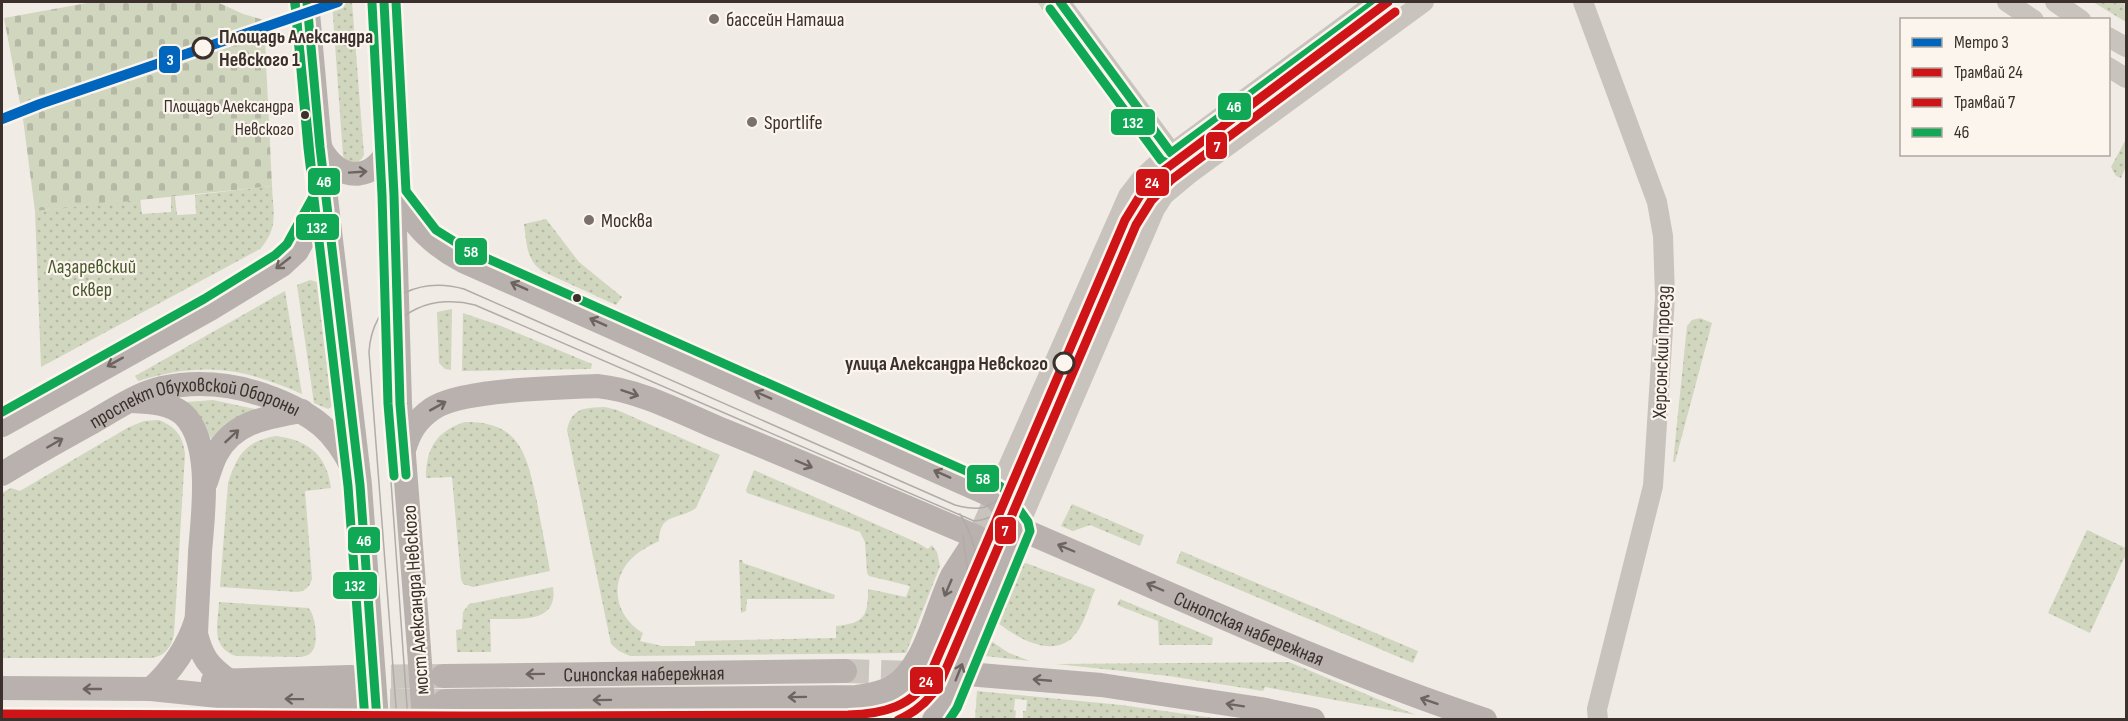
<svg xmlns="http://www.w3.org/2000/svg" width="2128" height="721" font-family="'Sofia Sans Condensed',sans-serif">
	<defs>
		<pattern id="grass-dots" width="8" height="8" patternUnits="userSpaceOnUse" patternTransform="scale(1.5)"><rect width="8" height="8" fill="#d1d6bf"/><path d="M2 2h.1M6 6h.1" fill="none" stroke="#b4b8a4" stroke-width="1.8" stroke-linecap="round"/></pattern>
		<pattern id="cemetery-stones" width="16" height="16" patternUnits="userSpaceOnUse" patternTransform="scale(1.5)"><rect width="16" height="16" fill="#d1d6bf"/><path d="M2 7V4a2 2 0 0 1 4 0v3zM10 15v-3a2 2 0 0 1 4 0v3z" fill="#b4b8a4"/></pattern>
	</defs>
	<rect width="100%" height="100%" fill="#f0ebe5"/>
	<!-- grass -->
	<path fill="url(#grass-dots)" d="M332 2H352L364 155C360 162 356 164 348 162L343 156Z
		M1037 2H1045L1074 40 1068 45Z
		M2093 2H2126L2124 5 2126 7V22Z
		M1080 48 1126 111 1121 114 1075 51Z
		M2126 139V166L2121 178 2116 176 2111 167Z
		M272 186C273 212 279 228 260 249L41 367 35 211 140 199 142 214 171 212V197H175L177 215 196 214 195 195Z
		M546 219 579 262 622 297 616 305 546 273C526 263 527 244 524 224Z
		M310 280 317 282 322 288 333 403V406L328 409 314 403 297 285Z
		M285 291 302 394C241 367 201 362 138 381L135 376Z
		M452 309 451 370 445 369 439 363 437 312Z
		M463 313 501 326 592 364 591 369 462 371Z
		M1700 318 1712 323 1675 462H1673L1687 326 1692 320Z
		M213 400 259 410 213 443 205 425 187 402Z
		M605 407 617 410 720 455 696 508C677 521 660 512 659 541 649 546 639 551 631 559 608 583 616 617 643 633L640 641 662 646H695V641L836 638V626C864 623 868 617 868 589L906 597 910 586 869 576 867 573 865 542 860 532 747 493 746 490 754 470 918 543 928 549 932 545 937 552 940 566 906 653 630 656 619 651 611 644 567 430C572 407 585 408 605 407Z
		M159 420C176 427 183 436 185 454L174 634C171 648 165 656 151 658H2V493L11 488 20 491 129 427 144 421Z
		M465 422C521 421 527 456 537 502 541 525 546 548 550 571L473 587 463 584 461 579 452 477 426 478C426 449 436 431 465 422Z
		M276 436C309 440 327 456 331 488L305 491 312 579C309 587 307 590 298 592L220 587 228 483C237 455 246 441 276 436Z
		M1072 504 1144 535 1140 546 1090 525 1073 531 1061 526Z
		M2087 530 2126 548V554L2090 633 2048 613Z
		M1181 551 1418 651 1413 663 1176 563Z
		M739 560H742L743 563 835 595 834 599H747L746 611 741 613Z
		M1026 563 1095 589C1089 605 1084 627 1071 639 1049 657 1016 637 998 623L1023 564Z
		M553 587C559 626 515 618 490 619L491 652H457L456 630 462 629 463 612 469 604Z
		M1120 599 1213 638 1212 645H1159L1158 621 1117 605Z
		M219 602 308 608C316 614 318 642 313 650 310 655 306 656 301 657L236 656C210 647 218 624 219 602Z
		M991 641 1009 653 1030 661 985 656Z
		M1289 662 1416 715 1265 687 1263 691 1169 676 1056 664Z
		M977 691 1121 705 1221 719H1023V711H1026L1027 700 1015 699 1014 710 1016 711 1015 719H975Z"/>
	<!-- cemetery -->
	<path fill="url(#cemetery-stones)" d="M93 2H217L243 14 264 20 272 186 35 211 23 119 4 18Z"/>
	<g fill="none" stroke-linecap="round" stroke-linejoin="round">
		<!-- major-tunnel -->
		<path stroke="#ccc6c0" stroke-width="24" stroke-dasharray="24 12" stroke-linecap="butt" d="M845 671 976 675
			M355 677 440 676
			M354 700 442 701"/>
		<!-- minor -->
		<path stroke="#c9c3be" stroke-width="20" d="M1060 2 1179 163
			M1583 2 1657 202 1663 236 1665 297 1653 486 1597 709 1598 720
			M2007 2 2034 20
			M2055 2 2081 20
			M2108 37 2126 47
			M2108 67 2126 78
			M977 537 1018 528 1155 209 1164 195 1188 175 1424 2
			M977 537 1128 196 1142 178 1157 164 1376 2"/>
		<!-- major -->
		<g stroke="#b8b1ad" stroke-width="24">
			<path d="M307 2 320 147 360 485 372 651"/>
			<path d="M384 2 394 195 400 404 419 649"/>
			<path d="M320 147C339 185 378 182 391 142"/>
			<path id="s1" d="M394 195C416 225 429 243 463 261L995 497 1018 528C1173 594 1325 667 1485 720"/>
			<path d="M132 401C149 402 170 402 184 415 213 444 203 514 200 552 199 579 197 607 196 634 202 657 208 666 228 680"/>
			<path d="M2 425 210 309 282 265 297 251 326 198"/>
			<path d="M404 450C409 433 416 420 432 409 460 389 560 388 597 386 639 390 680 412 718 428 805 463 891 501 977 537 969 550 960 563 952 576 935 610 926 668 891 688 881 694 868 695 856 697L445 701"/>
			<path id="s2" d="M2 474C30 457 60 440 89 424 112 411 136 394 162 388 200 380 239 385 274 399 314 415 334 430 353 469"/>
			<path d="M206 482C209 473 212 463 216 455 233 421 269 417 302 411"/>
			<path d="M979 675 1101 685 1261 709 1313 720"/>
			<path id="s3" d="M443 676 845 671"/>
			<path d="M213 681 351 677"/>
			<path d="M2 688 151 689 228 697 352 700"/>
			<path d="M151 689C172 670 187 649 196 621"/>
			<path d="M934 720 946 703 1018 528"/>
		</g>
		<!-- tram -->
		<path stroke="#b1aca8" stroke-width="1.5" d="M960 514C974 536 978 559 979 585
			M963 536 969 581
			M397 720 369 352C372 301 415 275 464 289L955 505C981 512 989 509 1009 490
			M408 720 382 355C388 310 436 294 475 305L974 521C995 519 1005 509 1018 494"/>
		<!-- major-bridge -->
		<path stroke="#b8b1ad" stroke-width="24" d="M419 649 424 720
			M372 651 377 720"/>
		<!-- bus-1 casing -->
		<g stroke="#fbf5ee" stroke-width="14">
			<path id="bus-1" d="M307 2 320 147 360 485 377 720
				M384 2 394 195 400 404 406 475
				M1060 2 1171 153 1376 2"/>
		</g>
		<!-- bus-2 casing -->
		<g stroke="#fbf5ee" stroke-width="14">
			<path id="bus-2" d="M295 3 308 148 348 486 365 720
				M372 3 382 195 388 404 394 476
				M1050 9 1161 160 1170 165 1178 163 1383 12"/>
		</g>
		<!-- bus-3 casing -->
		<g stroke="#fbf5ee" stroke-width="14">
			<path id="bus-3" d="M396 2 406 191 436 230 468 250 1000 486 1005 490 1028 522 1030 531 957 708 949 720
				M2 412 204 299 275 255 287 244 314 195 295 3"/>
		</g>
		<!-- bus-1 -->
		<use href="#bus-1" stroke="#10a855" stroke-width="9"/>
		<!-- bus-2 -->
		<use href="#bus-2" stroke="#10a855" stroke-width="9"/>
		<!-- bus-3 -->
		<use href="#bus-3" stroke="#10a855" stroke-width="9"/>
		<!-- tram-1 casing -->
		<g stroke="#fbf5ee" stroke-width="14">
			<path id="tram-1" d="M2 714 462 716 848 715C882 714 914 707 930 675L1125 220 1141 194 1163 171 1388 2"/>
		</g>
		<!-- tram-2 casing -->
		<g stroke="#fbf5ee" stroke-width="14">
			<path id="tram-2" d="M898 720C916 712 930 700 940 683L1136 225 1151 201 1171 180 1395 12"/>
		</g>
		<!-- tram-1 -->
		<use href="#tram-1" stroke="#ce1417" stroke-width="9"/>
		<!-- tram-2 -->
		<use href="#tram-2" stroke="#ce1417" stroke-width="9"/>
		<!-- metro-1 casing -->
		<g stroke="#fbf5ee" stroke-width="15">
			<path id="metro-1" d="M2 119 40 104 338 2"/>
		</g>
		<!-- metro-1 -->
		<use href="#metro-1" stroke="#0065bd" stroke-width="10"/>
	</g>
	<!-- one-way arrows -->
	<defs><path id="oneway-shaft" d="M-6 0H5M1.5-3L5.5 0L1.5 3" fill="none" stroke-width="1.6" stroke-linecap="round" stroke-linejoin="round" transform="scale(1.5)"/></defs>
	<g stroke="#6d645f">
		<use href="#oneway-shaft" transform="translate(358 172) rotate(-4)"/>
		<use href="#oneway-shaft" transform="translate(283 263) rotate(142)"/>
		<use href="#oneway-shaft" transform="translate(519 286) rotate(-156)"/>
		<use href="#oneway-shaft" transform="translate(598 322) rotate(-156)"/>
		<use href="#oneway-shaft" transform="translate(115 362) rotate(151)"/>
		<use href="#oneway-shaft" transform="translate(630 393) rotate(19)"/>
		<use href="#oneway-shaft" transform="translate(763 395) rotate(-156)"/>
		<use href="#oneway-shaft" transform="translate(438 406) rotate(-29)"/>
		<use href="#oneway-shaft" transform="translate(232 436) rotate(-43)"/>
		<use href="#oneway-shaft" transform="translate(55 443) rotate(-30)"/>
		<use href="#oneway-shaft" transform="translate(804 464) rotate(23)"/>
		<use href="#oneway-shaft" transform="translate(942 474) rotate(-156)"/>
		<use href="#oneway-shaft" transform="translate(1066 548) rotate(-157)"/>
		<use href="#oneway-shaft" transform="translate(1155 587) rotate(-157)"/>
		<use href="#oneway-shaft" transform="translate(948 588) rotate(113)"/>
		<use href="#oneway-shaft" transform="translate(959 672) rotate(-68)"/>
		<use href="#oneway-shaft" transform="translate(535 674) rotate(179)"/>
		<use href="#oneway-shaft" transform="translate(1042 680) rotate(-175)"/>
		<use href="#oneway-shaft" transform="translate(92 689) rotate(-180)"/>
		<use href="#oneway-shaft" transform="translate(797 697) rotate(179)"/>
		<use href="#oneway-shaft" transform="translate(294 699) rotate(-179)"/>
		<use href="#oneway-shaft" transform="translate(602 700) rotate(179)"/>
		<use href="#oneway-shaft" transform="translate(1429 701) rotate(-161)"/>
		<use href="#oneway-shaft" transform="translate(1235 705) rotate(-171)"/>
	</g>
	<!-- markers -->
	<g fill="#7a716c" stroke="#fbf5ee" stroke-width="2">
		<circle cx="714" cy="19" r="6"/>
		<circle cx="752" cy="122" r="6"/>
		<circle cx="589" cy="220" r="6"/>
	</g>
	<g fill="#fbf5ee" stroke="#3b302b" stroke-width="3">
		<circle cx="203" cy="48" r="10"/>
		<circle cx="1064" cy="363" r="10"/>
	</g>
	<g fill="#3b302b" stroke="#fbf5ee" stroke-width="2">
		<circle cx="305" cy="115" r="5"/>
		<circle cx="577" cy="298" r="5"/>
	</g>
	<g text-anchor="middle" stroke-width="4.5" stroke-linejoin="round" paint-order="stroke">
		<!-- bus labels -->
		<g font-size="18" fill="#3b302b" stroke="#fbf5ee" text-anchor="end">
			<text x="294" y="112">Площадь Александра<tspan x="294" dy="23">Невского</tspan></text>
		</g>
		<!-- poi labels -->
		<g font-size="20" fill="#3b302b" stroke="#fbf5ee" text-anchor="start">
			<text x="726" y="26">бассейн Наташа</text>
			<text x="764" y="129">Sportlife</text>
			<text x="601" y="227">Москва</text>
		</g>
		<!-- stop labels -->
		<g font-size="20" font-weight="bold" fill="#3b302b" stroke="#fbf5ee" text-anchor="start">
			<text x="219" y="43">Площадь Александра<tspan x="219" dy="23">Невского 1</tspan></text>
			<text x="1048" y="370" text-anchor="end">улица Александра Невского</text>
		</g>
		<!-- park labels -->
		<g font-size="20" fill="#4a5a2e" stroke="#fbf5ee">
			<text x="92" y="273">Лазаревский<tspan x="92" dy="23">сквер</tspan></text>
		</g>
		<!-- street labels -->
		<g font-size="20" fill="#3b302b" stroke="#fbf5ee">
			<text transform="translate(1661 352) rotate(-88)" y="7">Херсонский проезд</text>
			<text dy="7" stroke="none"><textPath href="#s2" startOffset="213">проспект Обуховской Обороны</textPath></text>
			<text transform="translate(415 600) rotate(-94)" y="7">мост Александра Невского</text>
			<text dy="7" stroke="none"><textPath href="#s1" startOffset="969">Синопская набережная</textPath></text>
			<text dy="7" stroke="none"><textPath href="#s3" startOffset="201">Синопская набережная</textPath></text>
		</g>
	</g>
	<g stroke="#fbf5ee" stroke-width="2">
		<rect x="158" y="45" width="23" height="29" rx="6" fill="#0065bd"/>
		<rect x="1217" y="92" width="35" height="29" rx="6" fill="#10a855"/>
		<rect x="1110" y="108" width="46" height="28" rx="6" fill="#10a855"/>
		<rect x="1205" y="131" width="23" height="29" rx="6" fill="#ce1417"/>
		<rect x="307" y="167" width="34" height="29" rx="6" fill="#10a855"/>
		<rect x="1135" y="168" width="35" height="29" rx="6" fill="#ce1417"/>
		<rect x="295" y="213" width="45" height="28" rx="6" fill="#10a855"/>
		<rect x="454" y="237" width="34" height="29" rx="6" fill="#10a855"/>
		<rect x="966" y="464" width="34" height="29" rx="6" fill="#10a855"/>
		<rect x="994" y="516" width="23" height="29" rx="6" fill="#ce1417"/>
		<rect x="347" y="526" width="34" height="28" rx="6" fill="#10a855"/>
		<rect x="332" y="571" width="46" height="29" rx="6" fill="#10a855"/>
		<rect x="909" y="666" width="35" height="29" rx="6" fill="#ce1417"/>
	</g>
	<g font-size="16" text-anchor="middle" font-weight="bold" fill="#fff">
		<text x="170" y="65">3</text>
		<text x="1234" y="112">46</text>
		<text x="1133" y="128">132</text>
		<text x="1217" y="152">7</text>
		<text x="324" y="187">46</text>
		<text x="1152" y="188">24</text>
		<text x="317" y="233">132</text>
		<text x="471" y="257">58</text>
		<text x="983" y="484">58</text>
		<text x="1005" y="536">7</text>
		<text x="364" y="546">46</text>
		<text x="355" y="591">132</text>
		<text x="926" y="687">24</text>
	</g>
	<!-- border -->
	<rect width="2128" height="721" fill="none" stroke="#3b302b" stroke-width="6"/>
	<!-- legend -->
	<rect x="1900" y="18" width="210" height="138" fill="#fbf5ee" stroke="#aea6a0" stroke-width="1.5"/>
	<rect x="1912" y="38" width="30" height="9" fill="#0065bd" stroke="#aea6a0" stroke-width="1.5"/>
	<text x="1954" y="48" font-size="18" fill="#3b302b">Метро 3</text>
	<rect x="1912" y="68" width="30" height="9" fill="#ce1417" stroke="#aea6a0" stroke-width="1.5"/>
	<text x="1954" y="78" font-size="18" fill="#3b302b">Трамвай 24</text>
	<rect x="1912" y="98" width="30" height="9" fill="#ce1417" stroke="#aea6a0" stroke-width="1.5"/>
	<text x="1954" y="108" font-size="18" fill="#3b302b">Трамвай 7</text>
	<rect x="1912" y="128" width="30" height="9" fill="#10a855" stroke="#aea6a0" stroke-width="1.5"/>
	<text x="1954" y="138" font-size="18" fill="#3b302b">46</text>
</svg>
